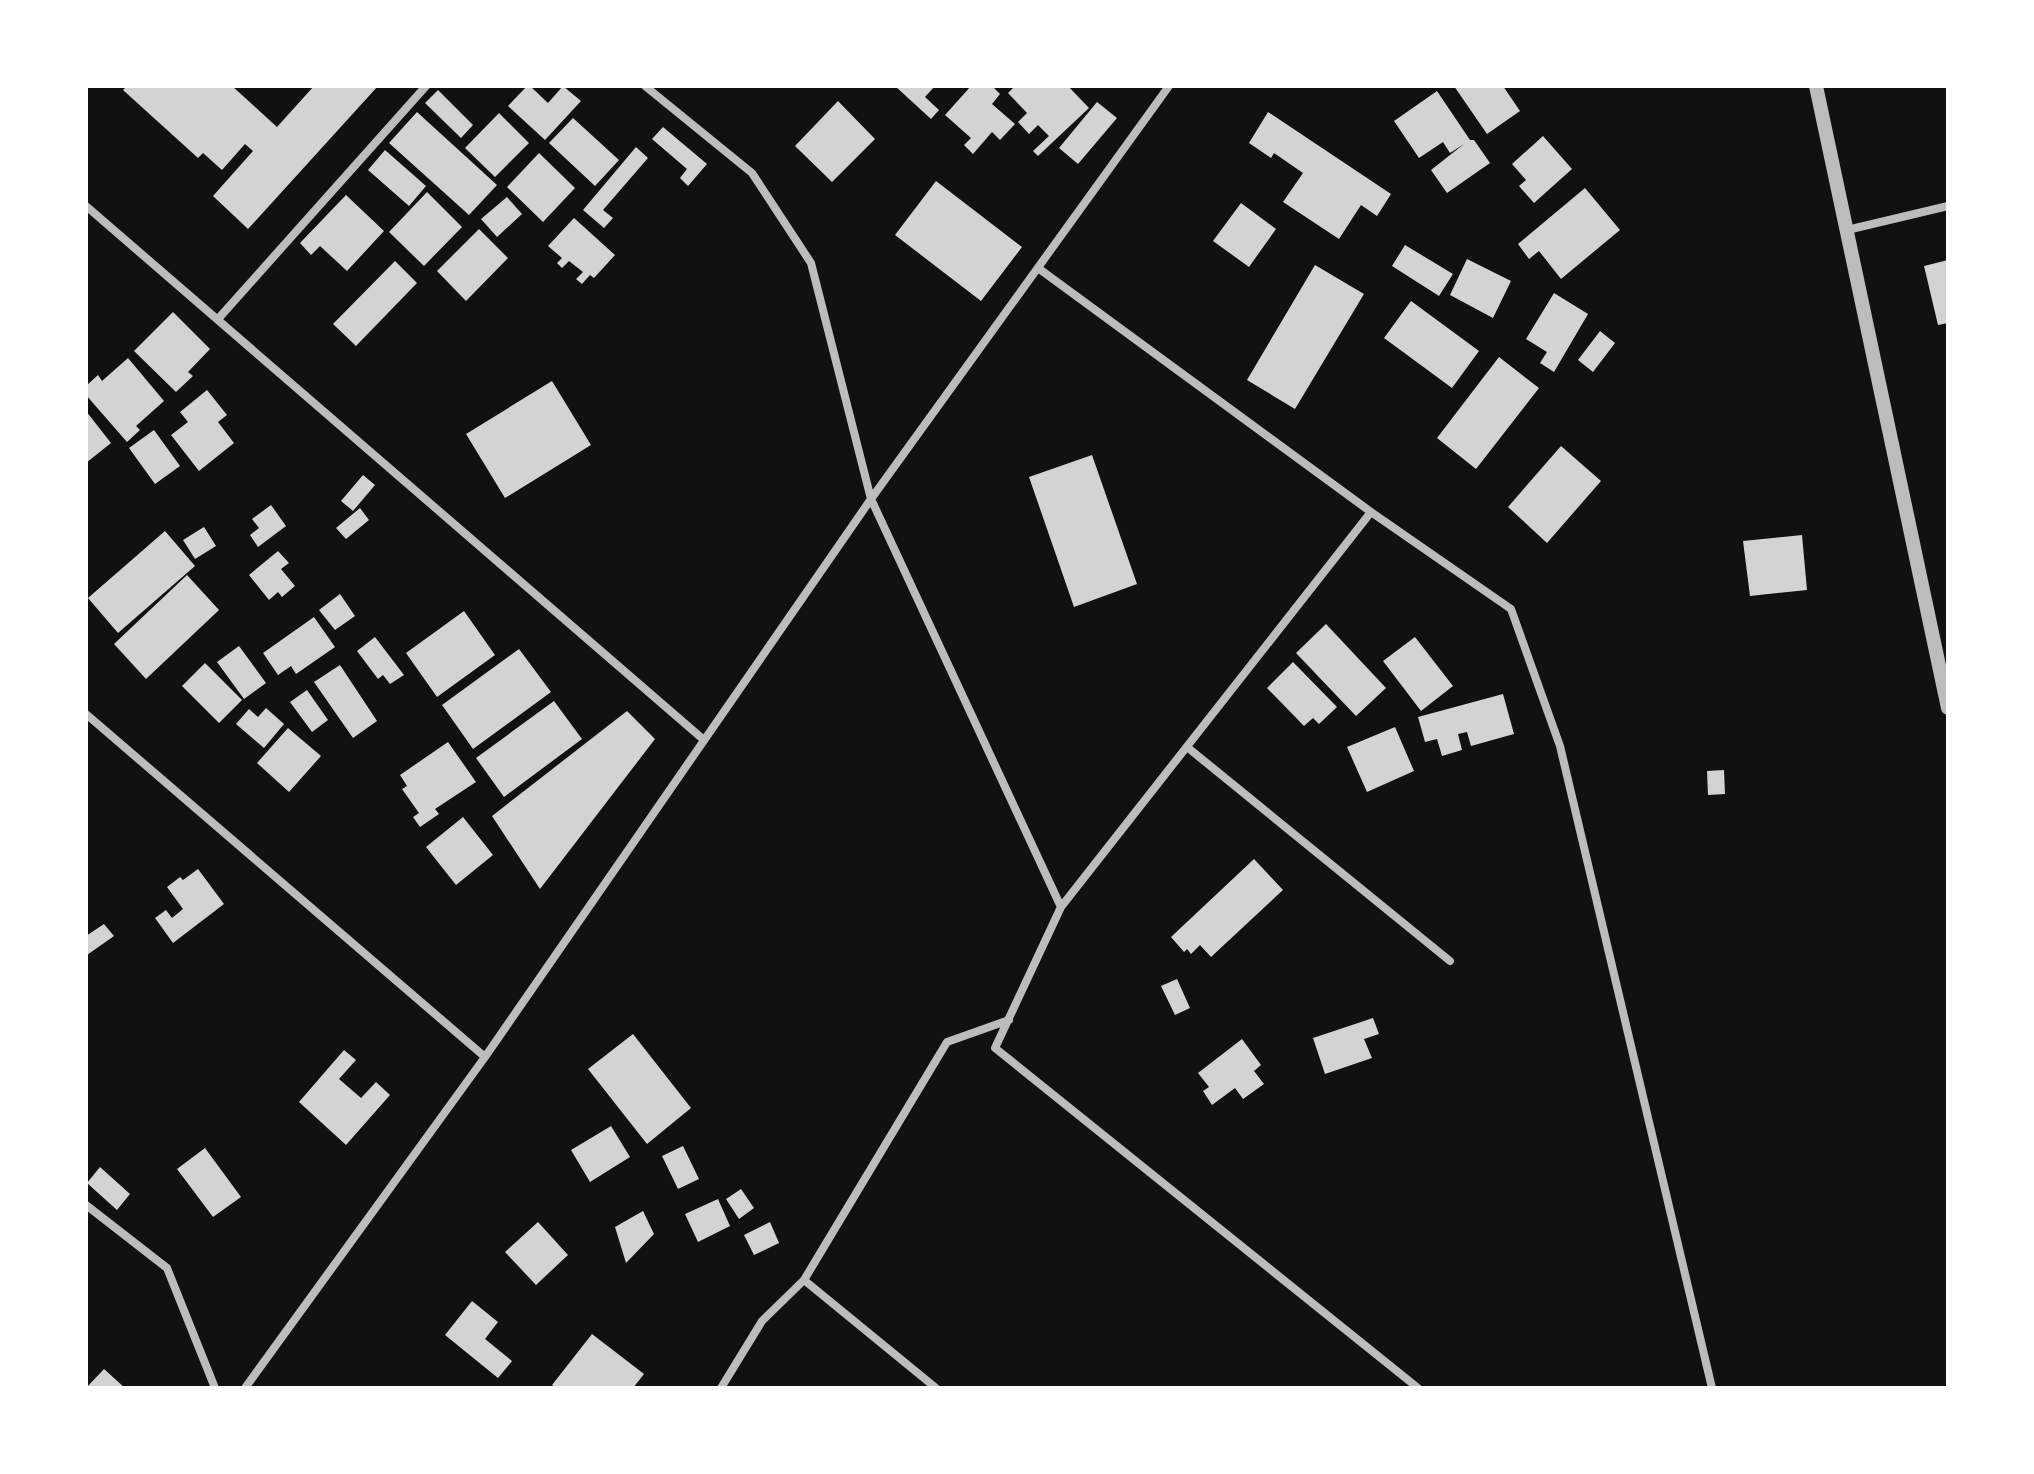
<svg xmlns="http://www.w3.org/2000/svg" width="2034" height="1474" font-family="Barlow,sans-serif">
	<rect width="100%" height="100%" fill="#111"/>
	<!-- building -->
	<path fill="#d3d3d3" d="M127 86H232L277 127 314 86H378L248 229 213 196 253 151 245 144 222 170 203 153 198 158 123 90Z
		M527 86H530L548 103 563 86 581 101 545 140 508 106Z
		M895 86H935L925 97 939 110 931 119Z
		M971 86H992L1000 94 992 104 1015 124 1000 140 992 132 973 154 964 145 971 138 945 115Z
		M1015 86H1068L1089 108 1038 156 1033 151 1049 136 1038 125 1029 134 1018 122 1027 113 1008 93Z
		M1454 86H1503L1520 111 1487 134Z
		M438 90 473 125 461 138 425 103Z
		M1437 91 1470 140H1474L1490 163 1447 193 1431 170 1464 144 1450 153 1443 142 1419 158 1394 121Z
		M838 101 875 139 832 182 795 146Z
		M1097 102 1117 118 1078 164 1059 148Z
		M417 112 497 185 469 215 389 143Z
		M1268 112 1391 194 1377 216 1361 205 1339 239 1283 202 1303 173 1274 153 1271 158 1249 143Z
		M499 113 529 143 495 177 465 148Z
		M573 118 619 160 595 186 549 143Z
		M663 127 707 164 688 186 680 178 687 169 652 139Z
		M1543 136 1572 169 1534 203 1519 186 1526 180 1512 164Z
		M636 147 648 158 603 210 613 218 604 228 583 210Z
		M385 150 426 186 409 206 368 170Z
		M539 153 575 188 543 222 507 187Z
		M936 181 1022 247 981 301 895 235Z
		M1585 188 1620 230 1561 279 1539 251 1529 259 1518 244Z
		M427 192 462 227 424 266 389 232Z
		M346 195 384 231 347 271 320 246 311 255 300 243Z
		M507 197 522 214 497 237 481 219Z
		M1241 203 1276 229 1249 267 1213 241Z
		M574 218 615 255 594 278 590 275 582 284 576 279 583 272 569 261 562 268 557 263 562 258 548 246Z
		M479 229 508 258 466 301 437 271Z
		M1405 245 1453 274 1439 296 1392 266Z
		M1467 259 1511 281 1493 318 1450 295Z
		M1948 260V323L1938 325 1924 266Z
		M395 261 417 283 356 346 333 324Z
		M1315 265 1364 294 1295 409 1247 380Z
		M1554 293 1588 314 1554 372 1540 363 1547 352 1526 339Z
		M1411 301 1479 351 1452 388 1384 338Z
		M173 312 210 349 188 372 193 376 176 392 134 351Z
		M1600 331 1615 343 1593 372 1578 360Z
		M1499 357 1539 388 1476 469 1437 438Z
		M128 358 164 401 136 426 140 430 127 442 86 395V386L98 375 102 381Z
		M552 381 591 445 505 498 466 434Z
		M207 390 227 415 218 422 234 443 199 471 171 435 188 422 180 412Z
		M86 411 111 443 86 463Z
		M154 430 180 466 155 484 129 448Z
		M1561 446 1601 481 1547 543 1508 507Z
		M1092 455 1137 584 1074 607 1029 477Z
		M363 475 375 485 353 511 341 501Z
		M271 505 286 526 258 547 250 535 259 528 252 519Z
		M360 508 369 520 346 539 336 528Z
		M204 527 216 546 195 559 183 540Z
		M165 531 195 566 118 633 88 598Z
		M1802 535 1807 590 1750 596 1743 541Z
		M278 551 289 563 281 569 295 586 282 597 278 592 269 600 249 575Z
		M187 575 219 610 146 679 114 644Z
		M340 594 355 616 335 630 319 610Z
		M464 611 495 655 437 697 406 653Z
		M314 617 335 647 296 674 291 666 278 675 263 653Z
		M1326 624 1386 688 1356 716 1296 653Z
		M375 637 404 675 390 684 383 675 378 679 357 651Z
		M1415 637 1453 686 1421 711 1383 661Z
		M239 646 266 683 244 699 217 662Z
		M519 649 551 692 473 749 442 705Z
		M1293 662 1337 707 1319 724 1313 718 1304 726 1267 688Z
		M205 663 242 700 219 723 182 686Z
		M340 665 377 721 353 738 314 682Z
		M307 690 328 720 312 732 290 702Z
		M1503 694 1514 734 1471 746 1467 732 1458 734 1462 750 1442 756 1437 739 1425 742 1418 717Z
		M554 701 582 739 504 797 476 758Z
		M266 708 284 724 264 748 236 724 249 709 258 717Z
		M627 711 655 739 540 889 492 816Z
		M1395 727 1414 771 1367 792 1347 747Z
		M288 728 321 756 289 792 257 763Z
		M448 742 476 782 435 809 439 814 420 827 413 817 419 813 402 789 407 786 400 775Z
		M1724 770 1725 794 1708 795 1707 771Z
		M463 817 493 855 456 885 426 847Z
		M1254 859 1283 890 1211 957 1200 945 1191 954 1187 949 1184 952 1171 937Z
		M198 869 224 904 173 943 155 918 166 910 172 918 183 909 167 887 180 877 183 880Z
		M104 924 114 936 87 955 86 936Z
		M1177 979 1190 1008 1175 1015 1161 986Z
		M1373 1018 1379 1034 1364 1039 1372 1058 1325 1074 1313 1038Z
		M633 1034 691 1108 647 1144 588 1069Z
		M1242 1039 1261 1065 1254 1071 1264 1084 1243 1099 1235 1088 1212 1105 1203 1091 1209 1087 1198 1073Z
		M344 1050 356 1060 339 1079 361 1098 376 1082 390 1095 346 1145 299 1102Z
		M611 1126 630 1157 590 1182 571 1150Z
		M683 1146 699 1179 678 1189 662 1156Z
		M205 1148 241 1197 213 1217 177 1169Z
		M100 1167 130 1194 117 1210 87 1183Z
		M741 1189 754 1208 739 1219 726 1199Z
		M718 1199 730 1226 698 1242 685 1214Z
		M643 1211 654 1234 626 1263 615 1227Z
		M538 1222 568 1255 536 1285 505 1252Z
		M770 1222 779 1243 754 1255 744 1235Z
		M472 1301 498 1322 485 1339 512 1361 498 1378 445 1335Z
		M592 1334 644 1374 633 1388H556L552 1385Z
		M104 1369 125 1388H86Z"/>
	<g fill="none" stroke-linecap="round" stroke-linejoin="round">
		<!-- minor -->
		<path stroke="#bcbcbc" stroke-width="8" d="M645 86 752 173 811 263 871 499 1061 907 995 1048 1418 1388
			M86 206 704 740
			M1847 230 1948 206
			M1038 268 1371 512 1511 609 1560 746 1712 1388
			M218 319 426 86
			M86 714 485 1057 245 1388
			M1187 747 1450 961
			M1061 907 1371 512
			M485 1057 871 499 1169 86
			M86 1205 167 1268 215 1388
			M804 1280 936 1388
			M721 1388 762 1321 804 1280 947 1042 1009 1020"/>
		<!-- tertiary -->
		<path stroke="#bcbcbc" stroke-width="14" d="M1816 86 1948 708"/>
	</g>
	<!-- border -->
	<rect width="2034" height="1474" fill="none" stroke="#ffffff" stroke-width="176"/>
</svg>
